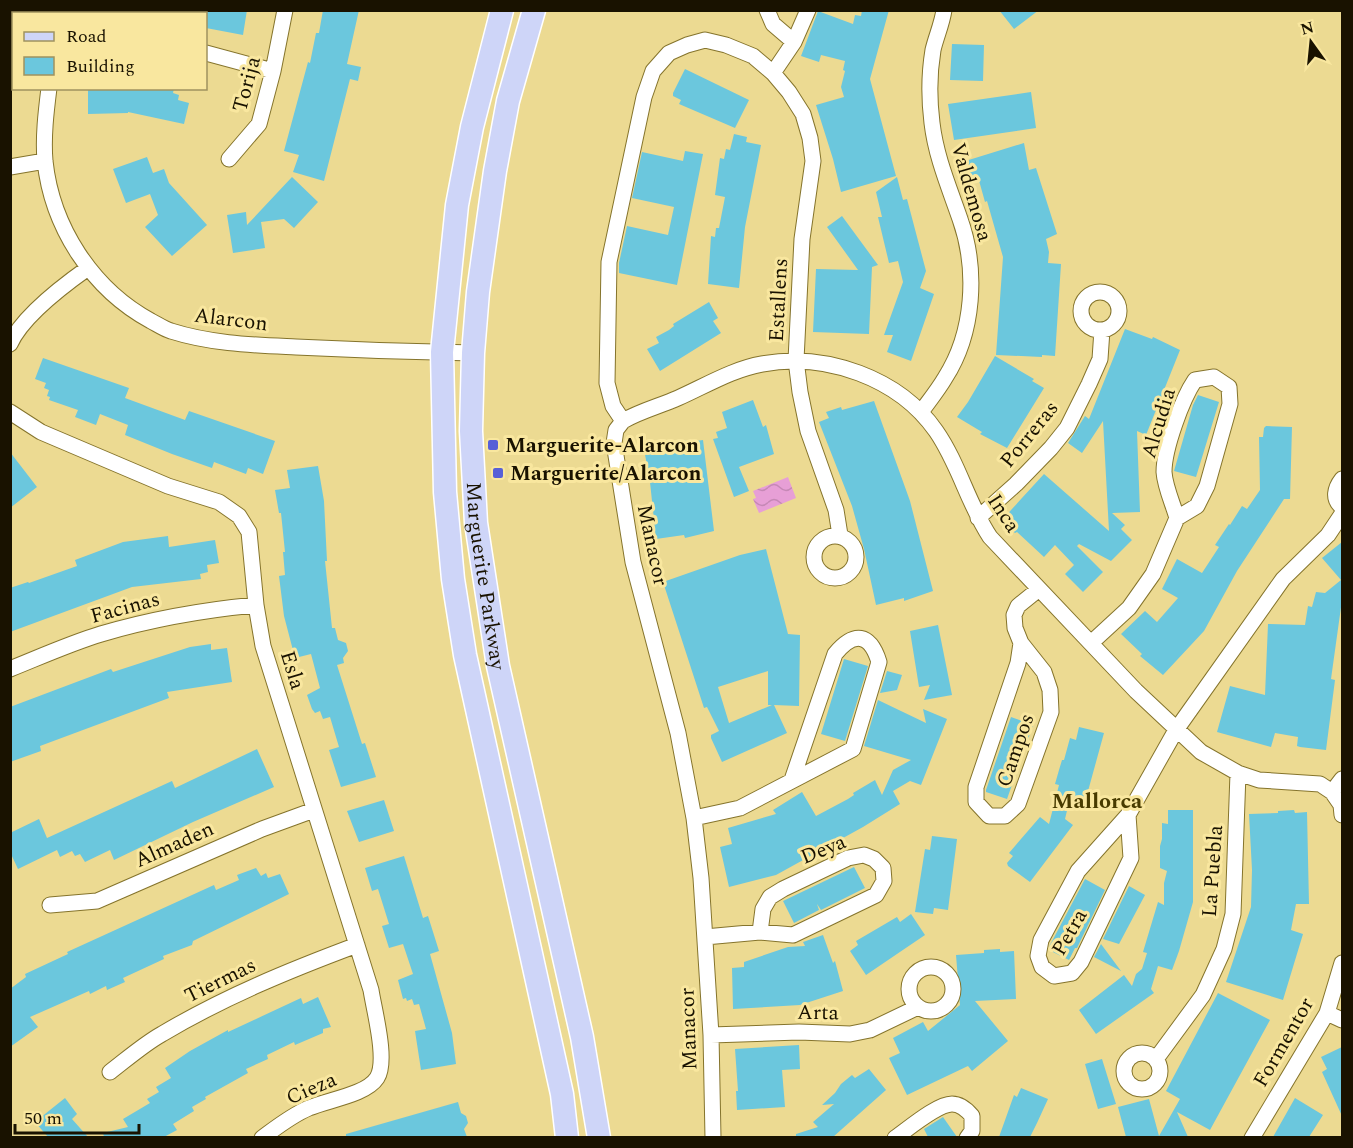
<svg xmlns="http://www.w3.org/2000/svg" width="1353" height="1148" font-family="Spectral,serif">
	<defs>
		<pattern id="water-waves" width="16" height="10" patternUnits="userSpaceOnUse" patternTransform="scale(1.5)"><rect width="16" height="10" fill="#e79fd6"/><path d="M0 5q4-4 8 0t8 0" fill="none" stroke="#c688b6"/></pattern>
	</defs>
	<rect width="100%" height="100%" fill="#ecda92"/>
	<!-- water -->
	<path fill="url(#water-waves)" d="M788 477 796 498 759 513 753 499 756 498 753 491Z"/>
	<!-- building -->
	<path fill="#6bc7dd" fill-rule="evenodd" d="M206 10H247L243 35 206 28Z
		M323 10H359L347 64 361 67 358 81 350 79 324 181 293 172 299 155 284 151 308 62 310 63 316 33H319Z
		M862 10H889L870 79 896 176 841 192 833 159 816 105 844 97 841 87 845 71 843 70 845 61 821 55 819 62 801 56 818 11 853 24 855 15 861 16Z
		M999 10H1039L1014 29Z
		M952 44 984 45 983 81 950 80Z
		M685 69 749 100 735 128 679 104 681 100 673 96V93Z
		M88 88H174L173 93 179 95 178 100 189 103 184 124 128 112V113L88 114Z
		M1031 92 1036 128 954 140 948 104Z
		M734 134 747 137 746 142 761 145 745 227 739 288 708 284 711 236 715 237 716 228H719L725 197 715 195 720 158 724 159 726 149 730 150Z
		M1024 143 1029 170 1036 168 1057 234 1046 239 1049 252 1048 263 1061 264 1055 356 1042 355V357L996 355 1003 257 987 201 985 202 978 177 964 181 959 163Z
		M685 151 703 154 677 285 619 273V263L627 226 668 235 674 207 632 198 642 152 683 161Z
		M147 157 153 173 164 169 169 183 207 225 172 256 145 227 158 215 150 194 126 203 113 169Z
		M292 177 318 202 294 228 284 219 261 222 265 248 233 253 227 215 246 212 247 225Z
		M897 177 903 200 907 199 926 271 920 288 934 294 911 361 887 352 893 335H884L903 282 898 261 889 263 878 217H882L876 192Z
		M842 216 878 265 872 267 869 334 813 332 816 269 858 270 827 227Z
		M709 302 718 318 713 321 721 333 660 371 647 349 659 343 656 337 669 330 674 326 673 324Z
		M1125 329 1152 339 1153 337 1180 350 1146 435 1137 431 1140 512 1112 513 1125 525 1121 529 1132 540 1111 561 1079 544 1077 546 1103 572 1083 592 1065 574 1074 565 1055 545 1044 557 1017 532 1015 533 1001 521 1044 474 1109 531 1103 421 1082 453 1068 443 1085 416 1089 419Z
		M995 356 1034 379 1032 381 1044 388 1007 448 980 434 982 432 957 417 968 402Z
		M43 358 129 388 125 398 185 420 189 411 275 441 263 474 248 468 246 474 214 462 212 468 172 454 125 435 128 425 100 414 96 425 75 417 78 410 49 400 50 397 47 396 49 390 44 388 46 383 35 379Z
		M1198 395 1219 402 1196 477 1174 471 1193 405Z
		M753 400 763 427 766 425 774 454 739 467 749 491 734 497 713 439 718 438 716 432 727 428 722 412Z
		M874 401 910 501 933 591 904 601V598L876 605 864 549 852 506 819 422 829 418 826 412 841 407 842 410Z
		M1266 426 1292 427 1290 499H1284L1237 571 1204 631 1163 675 1140 656 1142 654 1121 634 1145 611 1157 622 1178 598 1162 589 1177 559 1202 573 1219 547 1215 545 1229 524 1230 525 1242 506 1247 509 1260 490 1259 437H1263L1264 428Z
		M689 440V442L703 440 714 531 685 538 684 535 656 539 650 482 644 449Z
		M10 452 37 487 10 508Z
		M318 466 324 501 327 561H325L332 628H335L338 640 346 643 348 651 343 658 344 663 337 665 362 744 365 743 376 777 341 787 329 750 339 747 330 717 323 719 320 711 315 713 312 709 307 695 320 688 311 654 295 658 284 616 279 576 285 575 283 552H285L281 513H279L275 490 290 488 287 470Z
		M168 536 169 547 215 540 219 563 207 565 208 572 200 574 201 579 132 587 10 632V588L28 582 29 583 77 566 75 560 123 542Z
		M1342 542V600L1331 679 1335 680 1326 750 1300 747 1297 746 1298 737 1275 733 1271 747 1217 732 1230 686 1265 695 1268 624 1305 625 1308 606 1312 607 1316 592 1325 593 1341 580 1322 558Z
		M766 549 788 634 800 635 799 706 774 705 787 733 722 762 711 738V735L719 731 707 707 704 708 663 582 740 555ZM768 671V705H772L729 723 718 687Z
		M938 625 952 695 924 700 930 685 919 687 910 631Z
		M211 644V650L227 648 232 682 167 692 169 698 40 746 41 751 10 762V707L111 669 113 672 190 647Z
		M844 659 868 666 845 741 821 734Z
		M887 671 902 675 897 690 880 693Z
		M878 700 926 723 923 709 947 719 921 785 910 781 893 791 900 804 863 827 776 875 729 887 720 847 732 844 728 828 776 814 773 810 802 792 816 816 848 799 854 795 853 793 875 780 882 795 893 770 911 760 864 746Z
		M1011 717 1033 725 1007 799 986 792V790Z
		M1079 727 1104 733 1085 802 1070 798 1065 819 1073 825 1030 882 1008 866 1007 863 1013 856 1009 853 1040 817 1049 824 1059 785 1055 784 1059 770 1062 760H1064L1070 738 1076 740Z
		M257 749 274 787 193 822 114 860 110 850 85 862 80 854 75 856 72 851 60 857 57 850 18 869 10 852V833L39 819 47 838 172 781 175 788Z
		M384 800 394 831 359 842 347 811Z
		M1168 810H1193V902L1179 951 1172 970 1158 966 1151 989 1154 993 1096 1034 1079 1010 1124 975 1132 986 1136 974 1142 969 1147 953 1143 952 1158 902 1164 905V883L1167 871 1160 868V846L1162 839V823L1168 824Z
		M1294 810 1295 813 1307 812 1309 904H1296L1291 930 1303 934 1283 1000 1226 982 1251 907 1252 870 1249 814 1278 813V811Z
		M932 836 957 839 948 910 934 908 933 914 915 912 925 849 930 850Z
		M404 856 423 918 428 916 439 951 430 954 452 1033 456 1064 421 1070 415 1031 426 1029 419 1004 414 1005 412 999 407 1001 406 998 403 999 398 980 413 974 403 944 389 948 382 926 389 924 378 889 372 891 365 868Z
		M854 867 865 888 821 910 817 904 819 910 794 923 783 901Z
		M256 868 261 876 266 873 268 878 280 874 289 894 193 941 192 945 163 956 164 959 123 978 125 982 107 990 106 986 90 994 89 991 30 1017 38 1027 10 1047V989L26 977 25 974 68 954 67 952 214 885 216 890 239 880 237 875Z
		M1085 879 1105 890 1077 948H1075L1069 960 1049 950 1050 945Z
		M1129 886 1145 895 1119 944 1103 939Z
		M911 914 925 935 866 975 850 951 858 945 856 941 897 917 900 922Z
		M823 935 833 963 835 961 843 991 800 1005 733 1009 732 968 744 967V962L788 947 805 946 803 942Z
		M1101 944 1121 971 1094 957Z
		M1000 949V952L1014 951 1016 999 975 1001 1008 1041 972 1071 968 1066 907 1095 889 1058 900 1053 893 1038 923 1022 928 1031 960 1005 956 955 984 953V950Z
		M1218 993 1270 1020 1210 1130 1177 1112 1188 1137H1126L1118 1107 1149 1099 1159 1136 1180 1099 1166 1091Z
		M318 997 331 1027 323 1029V1033L295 1045 294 1042 267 1055 268 1059 246 1069 248 1073 205 1097 206 1099 192 1107 194 1111 173 1124 177 1130 164 1137H104L103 1133 128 1127 123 1119 150 1103 147 1099 159 1092 156 1087 171 1078 165 1068 190 1051 228 1030V1032L301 998 303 1004Z
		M799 1045 800 1069 782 1070 785 1107 737 1110 736 1091H738L735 1049Z
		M1342 1047V1116L1322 1072 1327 1069 1321 1057Z
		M1102 1059 1116 1104 1098 1109 1085 1064Z
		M869 1069 886 1090 833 1137H796V1134L818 1127 813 1122 834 1104 822 1105 835 1093 841 1084 852 1075 855 1078Z
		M1021 1088 1048 1099 1037 1123 1030 1137H999L1014 1095 1017 1097Z
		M65 1098 77 1114 72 1119 88 1137H48L35 1122Z
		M1295 1098 1323 1115 1309 1137H1273Z
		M458 1102 461 1113 466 1116 468 1123 464 1129 467 1137H346V1134Z
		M943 1117 957 1137H928L924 1129Z"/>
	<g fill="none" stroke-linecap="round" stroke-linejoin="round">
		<!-- street casing -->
		<g stroke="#85742c" stroke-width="17">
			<path id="street" d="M767 10 773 24 794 42
				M58 14 59 10
				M206 53 273 71
				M773 73 794 42 808 10
				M49 88C46 112 43 137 45 161 52 227 92 289 151 321 157 324 164 329 171 331 212 344 254 345 296 347 355 350 414 352 473 353
				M229 159 259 124 273 71 285 10
				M10 167 45 161
				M1081 311a19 19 0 1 1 38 0a19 19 0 1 1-38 0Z
				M10 344C22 317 64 285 88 268
				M10 412 41 432 168 486 219 502 239 516 249 532 256 605 263 646 371 990C374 1010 388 1061 377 1078 366 1095 327 1100 309 1108 292 1115 277 1127 262 1138
				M921 412C929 401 938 390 945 378 974 333 978 270 960 219 949 187 936 157 932 123 929 99 929 74 933 50 936 37 942 24 944 10
				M623 421C640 411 660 406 678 398 705 386 733 369 762 364 826 352 899 378 936 431 959 464 968 504 990 537L1136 691 1201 752 1238 773 1259 780 1320 784 1332 792
				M1342 479C1335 488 1332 499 1342 507
				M978 518 1016 484 1051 448 1067 428 1089 384 1100 359 1102 330
				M814 557a21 21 0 1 1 42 0a21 21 0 1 1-42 0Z
				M1021 643 1018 663 976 787V802L989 816H1005L1018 804 1051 712 1050 690 1044 672 1021 643 1015 628 1014 615 1018 606 1039 589
				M1091 643 1129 608 1153 574 1177 518 1197 506 1207 486 1230 404 1229 387 1214 377 1195 380C1182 399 1164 449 1164 472 1165 487 1173 504 1177 518
				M10 669C40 657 71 643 101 634 152 619 203 610 256 605
				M1342 779 1332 792 1341 805 1342 815
				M1128 815 1131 858 1081 962 1072 973 1054 976 1042 967 1038 956 1041 940 1078 871 1128 815 1176 730 1283 579 1328 535 1342 514
				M694 818 740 808 853 749 879 662C870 633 854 631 835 654L792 780
				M50 905 97 901 262 829 314 810
				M705 937 760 932 793 935 876 895 884 881 883 868 874 859 864 855 848 858 783 889 770 897 763 909 760 932
				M909 989a22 22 0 1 1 44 0a22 22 0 1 1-44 0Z
				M1327 1013 1342 1020
				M711 1035 799 1032 850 1034 870 1030 918 1007
				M1124 1071a18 18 0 1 1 36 0a18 18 0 1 1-36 0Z
				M1156 1059 1203 995 1224 949 1233 914 1238 773
				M110 1072C127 1059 144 1044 162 1034 224 997 290 970 357 945
				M713 1138 711 1035 701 878 694 818 678 733 633 562 614 443 616 430 623 421 613 406 607 383 609 262 644 97 653 71 669 53 687 45 705 40 726 45 753 56 773 73 789 92 803 114 810 138 813 161 802 239 796 360 800 392 808 431 836 510 840 535
				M895 1138C908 1129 937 1104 952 1104 960 1104 967 1110 972 1116V1131L967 1138
				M1252 1138 1327 1013 1342 963"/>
		</g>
		<!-- primary casing -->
		<g stroke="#fff" stroke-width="25">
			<g id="primary">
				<path d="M502 10 472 127 457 205 442 352 445 492 453 579 465 655 562 1094 567 1138"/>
				<path id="s1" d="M534 10 508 101 495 171 478 292 473 353 471 431 476 523 498 666 582 1037 599 1138"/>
			</g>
		</g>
		<!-- street -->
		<use href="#street" stroke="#fff" stroke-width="15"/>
		<!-- primary -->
		<use href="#primary" stroke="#ced5f8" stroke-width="22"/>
	</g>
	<!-- markers -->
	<g fill="#5760d7" stroke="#f9e79f" stroke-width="2">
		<rect x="487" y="439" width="12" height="12" rx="3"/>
		<rect x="492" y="467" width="12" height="12" rx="3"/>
	</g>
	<g text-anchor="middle" stroke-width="6" stroke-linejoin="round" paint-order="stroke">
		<!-- street labels -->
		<g font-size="21" fill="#191200" stroke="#f9e79f">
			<text transform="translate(246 84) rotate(-75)" y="7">Torija</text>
			<text transform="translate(972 192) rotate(74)" y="7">Valdemosa</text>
			<text transform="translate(778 300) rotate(-87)" y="7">Estallens</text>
			<text transform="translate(231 319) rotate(7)" y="7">Alarcon</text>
			<text transform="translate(1158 423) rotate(-73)" y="7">Alcudia</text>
			<text transform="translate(1029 434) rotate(-51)" y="7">Porreras</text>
			<text transform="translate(1004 513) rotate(57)" y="7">Inca</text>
			<text transform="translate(653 545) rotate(78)" y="7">Manacor</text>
			<text dy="7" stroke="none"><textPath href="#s1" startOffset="573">Marguerite Parkway</textPath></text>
			<text transform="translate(125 607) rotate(-15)" y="7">Facinas</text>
			<text transform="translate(293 670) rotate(73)" y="7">Esla</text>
			<text transform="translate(1015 750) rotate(-71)" y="7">Campos</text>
			<text transform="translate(174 844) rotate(-24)" y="7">Almaden</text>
			<text transform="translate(823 849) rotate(-22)" y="7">Deya</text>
			<text transform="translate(1212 871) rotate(-86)" y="7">La Puebla</text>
			<text transform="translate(1069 932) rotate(-60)" y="7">Petra</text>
			<text transform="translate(220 980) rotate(-26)" y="7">Tiermas</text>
			<text transform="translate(818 1012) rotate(1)" y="7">Arta</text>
			<text transform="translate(688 1029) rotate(-92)" y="7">Manacor</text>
			<text transform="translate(1283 1042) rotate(-60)" y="7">Formentor</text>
			<text transform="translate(311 1088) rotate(-23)" y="7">Cieza</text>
		</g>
		<!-- poi labels -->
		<g font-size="21" font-weight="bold" fill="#191200" stroke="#f9e79f" text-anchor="start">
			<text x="505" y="452">Marguerite-Alarcon</text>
			<text x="510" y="480">Marguerite/Alarcon</text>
		</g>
		<!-- neighbourhood labels -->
		<g font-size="22" font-weight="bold" fill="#483b00" stroke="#f9e79f">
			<text x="1097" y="808">Mallorca</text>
		</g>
	</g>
	<!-- border -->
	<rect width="1353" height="1148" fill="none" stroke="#191200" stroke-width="24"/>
	<!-- legend -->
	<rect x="12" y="12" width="195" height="78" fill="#f9e79f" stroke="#9f925f" stroke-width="1.5"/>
	<rect x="24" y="32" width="30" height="9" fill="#ced5f8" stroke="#9f925f" stroke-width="1.5"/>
	<text x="66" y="42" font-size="18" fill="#191200">Road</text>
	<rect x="24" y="57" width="30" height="18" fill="#6bc7dd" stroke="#9f925f" stroke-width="1.5"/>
	<text x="66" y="72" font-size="18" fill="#191200">Building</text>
	<!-- north arrow -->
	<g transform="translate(1311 42) rotate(345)" stroke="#f9e79f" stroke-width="4.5" paint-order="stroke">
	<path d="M0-4.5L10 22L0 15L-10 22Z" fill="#191200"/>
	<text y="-9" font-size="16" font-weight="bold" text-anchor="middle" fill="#191200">N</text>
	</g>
	<!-- scale -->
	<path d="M15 1124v9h124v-9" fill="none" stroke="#191200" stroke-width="3"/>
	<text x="24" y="1124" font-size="18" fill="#191200" stroke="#f9e79f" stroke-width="4.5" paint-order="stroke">50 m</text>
</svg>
